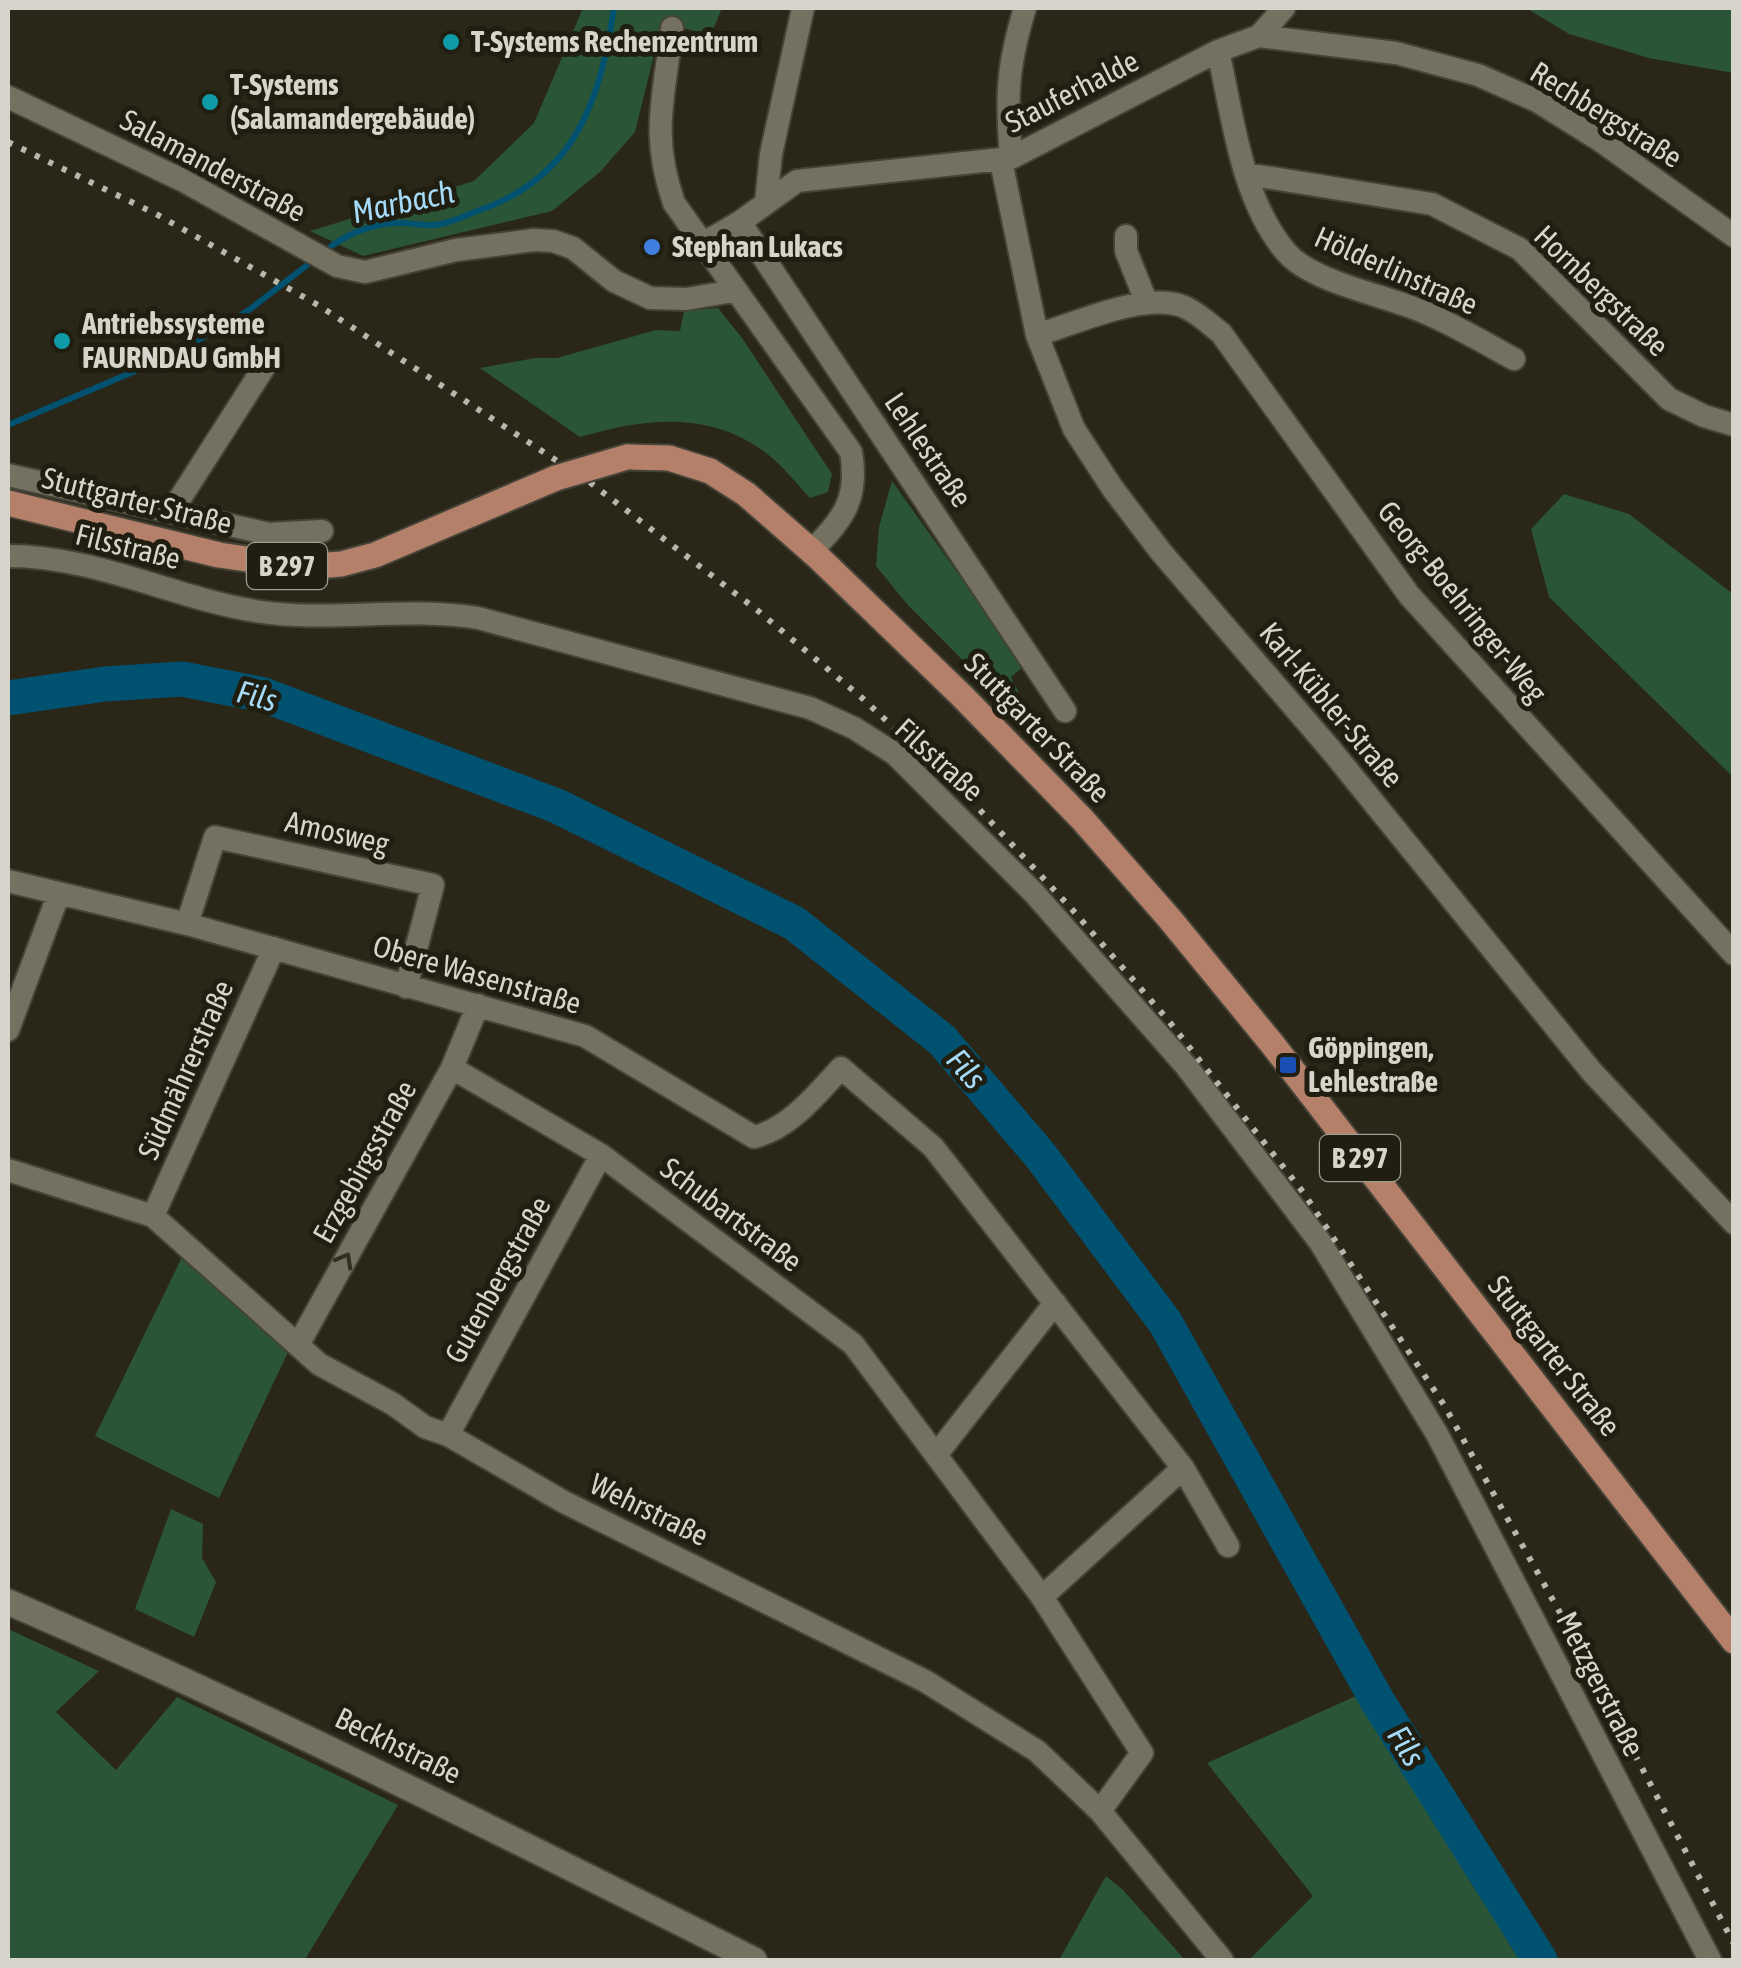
<svg xmlns="http://www.w3.org/2000/svg" width="1741" height="1968" font-family="'Asap Condensed',sans-serif">
	<rect width="100%" height="100%" fill="#2a2719"/>
	<!-- green -->
	<path fill="#2a5536" d="M583 8H722L711 35 662 23 635 132 600 172 552 211 363 256 310 231 474 181 534 123Z
		M1526 8H1733V73L1649 58 1569 34Z
		M718 308 742 338 832 474 828 492 810 498C796 483 782 465 766 453 710 410 644 418 580 437L480 368 535 358H557L656 330 680 331 684 311Z
		M892 481 1024 666 1011 677 1019 693 1007 705 907 604 876 566 879 527Z
		M1564 494 1629 514 1733 594V777L1549 597 1531 529Z
		M184 1253 290 1348 219 1498 95 1436Z
		M171 1509 203 1524 202 1558 216 1582 194 1637 135 1609Z
		M8 1629 99 1671 56 1712 116 1770 177 1697 398 1805 306 1958 309 1960H8Z
		M1358 1695 1525 1960H1249L1313 1896 1207 1763Z
		M1106 1876 1123 1890 1185 1960H1059Z"/>
	<g fill="none" stroke-linecap="round" stroke-linejoin="round">
		<!-- stream -->
		<path stroke="#015271" stroke-width="6" d="M325 251C346 234 368 225 395 223 408 222 421 226 434 225 448 224 464 216 477 211 575 178 600 102 614 8
			M8 425 173 355 249 310 315 259"/>
		<!-- river -->
		<path stroke="#015271" stroke-width="35" d="M8 698 105 684 182 679 264 695 557 806 794 923 942 1040 1040 1155 1165 1322 1378 1702 1540 1960"/>
		<!-- minor casing -->
		<g stroke="#454338" stroke-width="26">
			<path id="minor" d="M672 28C664 98 650 134 674 203L851 452C859 497 844 520 811 551
				M1259 36 1396 53 1478 75 1537 101 1601 141 1734 236
				M1218 51C1233 117 1241 199 1286 252 1312 283 1389 296 1426 313 1456 326 1485 343 1514 359
				M8 97 182 180 337 266 365 272 456 250 534 240 553 241 573 248 614 281 650 298 686 299 734 291
				M1011 158C1006 97 1007 67 1025 8
				M1001 161 1037 335 1074 429 1113 489 1161 552 1331 750 1592 1072 1734 1223
				M1247 174 1432 204 1520 249 1669 399 1704 416 1734 425
				M766 202 771 154 803 8
				M740 222 1065 711
				M1126 236V251L1146 301
				M704 243 740 222 797 181 1011 158 1218 51 1259 36 1284 8
				M1037 335C1077 323 1143 292 1182 306 1196 311 1209 324 1221 333L1409 595 1734 954
				M8 475 269 534 322 531
				M172 511 268 361
				M8 556C94 556 172 597 255 611 330 623 404 606 478 618L810 708 854 728 895 754 1034 893 1186 1066 1320 1242 1437 1434 1710 1960
				M8 881 187 924 585 1036 754 1137C789 1129 817 1094 841 1068L933 1147 1183 1468 1228 1546
				M187 924 215 837 433 885 406 987
				M8 1030 59 893
				M452 1068 601 1155 853 1344 1042 1597 1142 1753 1100 1811
				M8 1170 153 1216 319 1364 393 1404 425 1427 448 1435 564 1502 925 1681 1037 1751 1100 1811 1222 1960
				M153 1216 274 948
				M298 1345 452 1068 478 1005
				M448 1435 601 1155
				M936 1455 1055 1303
				M1042 1597 1183 1468"/>
		</g>
		<!-- tertiary casing -->
		<g stroke="#454338" stroke-width="29">
			<path id="tertiary" d="M8 1602C261 1711 507 1836 754 1960"/>
		</g>
		<!-- primary casing -->
		<g stroke="#454338" stroke-width="29">
			<path id="primary" d="M627 457 669 458 710 471 746 494 817 556 962 696 1082 819 1169 918 1273 1045 1734 1641
				M8 503 219 555 303 567 341 564 375 555 556 478"/>
		</g>
		<!-- minor -->
		<use href="#minor" stroke="#747161" stroke-width="22"/>
		<!-- tertiary -->
		<use href="#tertiary" stroke="#747161" stroke-width="25"/>
		<!-- primary -->
		<use href="#primary" stroke="#b58069" stroke-width="25"/>
		<!-- rail -->
		<path stroke="#b9b7ad" stroke-width="6" stroke-dasharray="5 10" stroke-linecap="butt" d="M8 142 156 214 318 305 588 481 757 610 861 697 966 795 1070 907 1168 1020 1303 1192 1444 1405 1573 1636 1734 1944"/>
		<!-- primary-bridge casing -->
		<g stroke="#454338" stroke-width="29" stroke-linecap="butt">
			<path id="primary-bridge" d="M556 478 627 457"/>
		</g>
		<!-- primary-bridge -->
		<use href="#primary-bridge" stroke="#b58069" stroke-width="25"/>
	</g>
	<!-- one-way arrows -->
	<defs><path id="oneway-chevron" d="M-2-3.5L2.5 0L-2 3.5" fill="none" stroke-width="1.6" stroke-linecap="round" stroke-linejoin="round" transform="scale(2.5)"/></defs>
	<use stroke="#312f20" href="#oneway-chevron" transform="translate(345 1260) rotate(-61)"/>
	<!-- markers -->
	<g fill="#0f9aa8" stroke="#201e10" stroke-width="4">
		<circle cx="451" cy="42" r="10"/>
		<circle cx="210" cy="102" r="10"/>
		<circle cx="62" cy="341" r="10"/>
	</g>
	<circle fill="#3f7fe0" stroke="#201e10" stroke-width="4" cx="652" cy="247" r="10"/>
	<rect fill="#1a4fb4" stroke="#201e10" stroke-width="4" x="1278" y="1055" width="20" height="20" rx="5"/>
	<g text-anchor="middle" stroke-width="10" stroke-linejoin="round" paint-order="stroke">
		<!-- shield labels -->
		<g fill="#201e10" stroke="#9f9d93" stroke-width="2.5">
			<rect x="247" y="543" width="80" height="46" rx="8"/>
			<rect x="1320" y="1135" width="80" height="46" rx="8"/>
		</g>
		<g font-size="28" font-weight="bold" fill="#d6d4cb">
			<text x="287" y="576">B 297</text>
			<text x="1360" y="1168">B 297</text>
		</g>
		<!-- poi labels -->
		<g font-size="30" font-weight="bold" fill="#d6d4cb" stroke="#201e10" text-anchor="start">
			<text x="471" y="52">T-Systems Rechenzentrum</text>
			<text x="230" y="95">T-Systems<tspan x="230" dy="34">(Salamandergebäude)</tspan></text>
			<text x="672" y="257">Stephan Lukacs</text>
			<text x="82" y="334">Antriebssysteme<tspan x="82" dy="34">FAURNDAU GmbH</tspan></text>
			<text x="1308" y="1058">Göppingen,<tspan x="1308" dy="34">Lehlestraße</tspan></text>
		</g>
		<!-- street labels -->
		<g font-size="30" fill="#d6d4cb" stroke="#201e10">
			<text transform="translate(1072 92) rotate(-27)" y="10">Stauferhalde</text>
			<text transform="translate(1606 115) rotate(32)" y="10">Rechbergstraße</text>
			<text transform="translate(213 166) rotate(28)" y="10">Salamanderstraße</text>
			<text transform="translate(1396 271) rotate(24)" y="10">Hölderlinstraße</text>
			<text transform="translate(1601 291) rotate(44)" y="10">Hornbergstraße</text>
			<text transform="translate(928 450) rotate(56)" y="10">Lehlestraße</text>
			<text transform="translate(137 501) rotate(14)" y="10">Stuttgarter Straße</text>
			<text transform="translate(128 547) rotate(14)" y="10">Filsstraße</text>
			<text transform="translate(1462 602) rotate(51)" y="10">Georg-Boehringer-Weg</text>
			<text transform="translate(1331 705) rotate(50)" y="10">Karl-Kübler-Straße</text>
			<text transform="translate(1037 728) rotate(46)" y="10">Stuttgarter Straße</text>
			<text transform="translate(939 760) rotate(42)" y="10">Filsstraße</text>
			<text transform="translate(337 833) rotate(13)" y="10">Amosweg</text>
			<text transform="translate(477 975) rotate(16)" y="10">Obere Wasenstraße</text>
			<text transform="translate(186 1070) rotate(-66)" y="10">Südmährerstraße</text>
			<text transform="translate(365 1162) rotate(-61)" y="10">Erzgebirgsstraße</text>
			<text transform="translate(731 1215) rotate(37)" y="10">Schubartstraße</text>
			<text transform="translate(498 1280) rotate(-61)" y="10">Gutenbergstraße</text>
			<text transform="translate(1554 1356) rotate(52)" y="10">Stuttgarter Straße</text>
			<text transform="translate(649 1510) rotate(26)" y="10">Wehrstraße</text>
			<text transform="translate(1600 1684) rotate(63)" y="10">Metzgerstraße</text>
			<text transform="translate(398 1746) rotate(26)" y="10">Beckhstraße</text>
		</g>
		<!-- water labels -->
		<g font-size="32" font-style="italic" fill="#a5dbf8" stroke="#201e10">
			<text transform="translate(403 202) rotate(-12)" y="11">Marbach</text>
			<text transform="translate(257 696) rotate(15)" y="11">Fils</text>
			<text transform="translate(966 1069) rotate(49)" y="11">Fils</text>
			<text transform="translate(1406 1746) rotate(58)" y="11">Fils</text>
		</g>
	</g>
	<!-- border -->
	<rect width="1741" height="1968" fill="none" stroke="#d6d4cb" stroke-width="20"/>
</svg>
